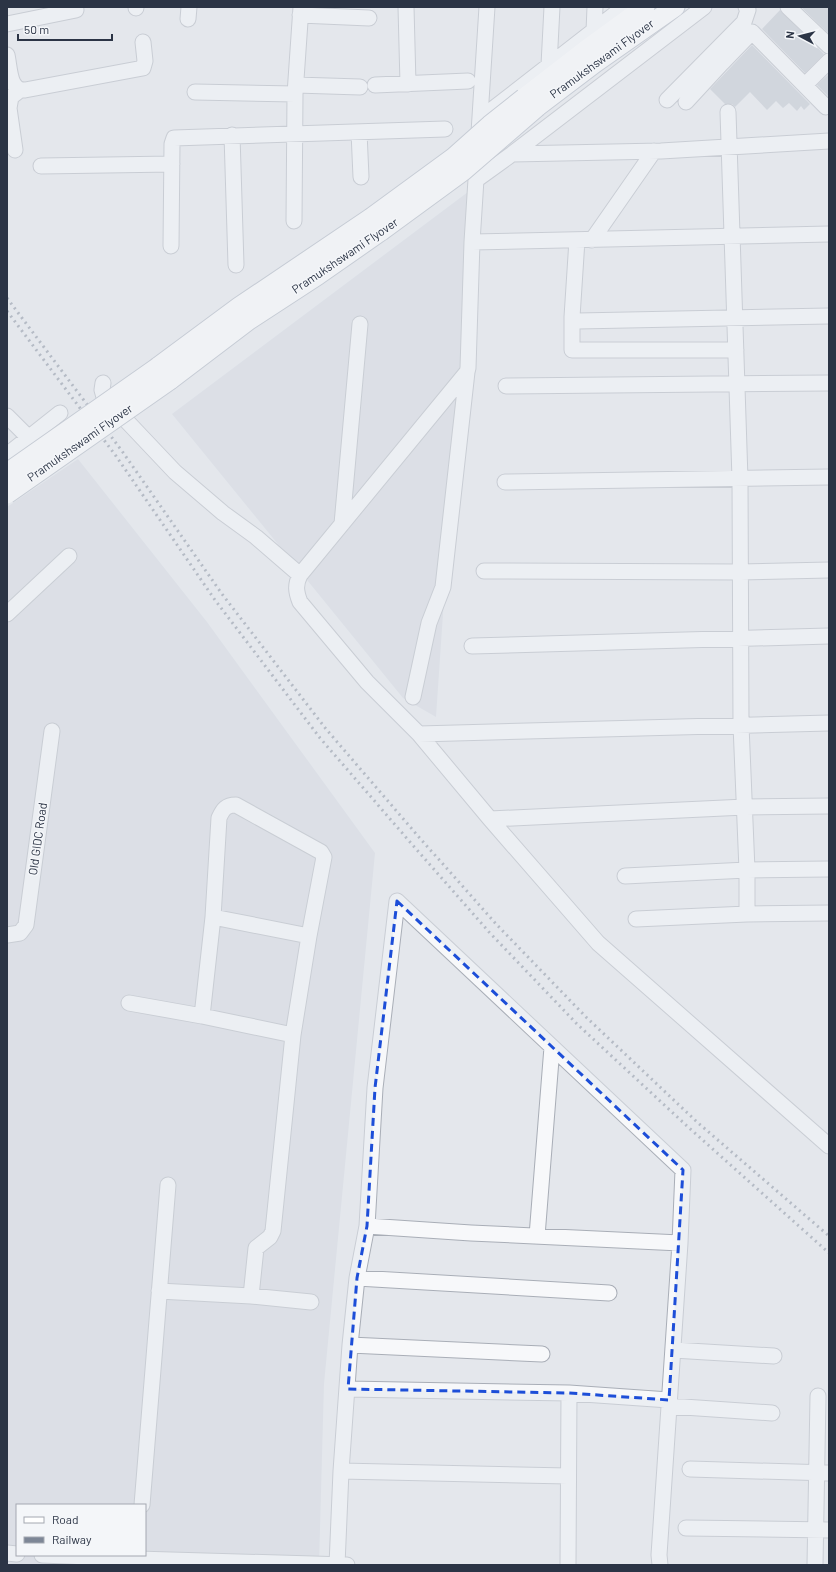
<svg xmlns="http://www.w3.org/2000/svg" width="836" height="1572" font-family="Barlow,sans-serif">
	<rect width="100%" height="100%" fill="#e4e7ec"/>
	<!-- built -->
	<path fill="#d2d6de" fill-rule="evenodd" d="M476 186 468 245 436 717 403 698 172 414Z
		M78 459 207 622 375 853 324 1384 319 1565H7V507ZM17 1505H145V1555H17Z"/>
	<!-- building -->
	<path fill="#bbc0ca" d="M801 7H829V34Z
		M780 10 824 54 805 73 762 29Z
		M752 45 810 104 804 110 801 106 797 111 789 103 783 108 776 101 767 110 750 92 735 107 732 104H725L710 89Z
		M829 74V97L817 85Z"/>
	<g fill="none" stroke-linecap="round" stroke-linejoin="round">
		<!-- minor casing -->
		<g stroke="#a9aeb7" stroke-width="17">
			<path id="minor" d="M136 7V8
				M406 7 408 84
				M487 7 472 242 468 368 467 372 300 575C295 585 296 592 300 602L367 682 419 734 490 819 598 943 829 1146
				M788 7 829 46
				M300 15 369 18
				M188 19 189 7
				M7 24 76 10
				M594 31 595 7
				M7 55C10 68 9 91 25 90L143 68 145 61 143 42
				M549 65 552 7
				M296 85 360 87
				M375 85 468 81
				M805 85 829 61
				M195 92 295 94
				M667 100 744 22 748 10 746 7
				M686 102 722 63 752 32 826 107
				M728 112 740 479 741 725 747 870V914
				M480 119 624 7
				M359 132 361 177
				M232 135 236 265
				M15 150 9 108 11 97 20 90
				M512 154 661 151 829 141
				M41 166 172 164
				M476 180 512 154 704 7
				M294 221 295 94 301 7
				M577 240 572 317 578 321 829 316
				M592 240 654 151
				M472 242 829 234
				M171 246 172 144 174 138 445 129
				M572 317V350H736
				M103 383 102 390 104 397 175 472 223 513 256 537 300 575
				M506 386 829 383
				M7 416 29 438
				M7 455 60 413
				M505 482 829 477
				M342 524 360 324
				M484 571 740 572 829 570
				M7 614 69 556
				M472 646 829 636
				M413 697 429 623 443 587 467 372
				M419 734 829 723
				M490 819 745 807 829 806
				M625 876 747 870 829 869
				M213 917 309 936
				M636 919 747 914 829 913
				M7 935 20 933 26 925 52 731
				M129 1003 202 1016 293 1035
				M202 1016 213 917 219 818C223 809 226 805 236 805L321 852 324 857 309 936 293 1035 273 1231 270 1237 256 1248 251 1296
				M367 1226 471 1233 680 1243
				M537 1236 552 1047
				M357 1278 609 1293
				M159 1291 251 1296 311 1302
				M350 1345 542 1354
				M673 1350 774 1356
				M348 1389 569 1393 669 1400
				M669 1406 772 1413
				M690 1469 829 1473
				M341 1471 568 1476
				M142 1505 168 1185
				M686 1528 829 1530
				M7 1553 17 1554
				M42 1555 137 1559 347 1565
				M337 1565 341 1471 350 1345 357 1278 367 1226 375 1088 397 901 683 1170 680 1243 659 1555 660 1565
				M568 1565 569 1393
				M815 1565 818 1396"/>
		</g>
		<!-- major casing -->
		<g stroke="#a3abb8" stroke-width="21">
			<path id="major" d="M524 98 586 50 645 7
				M537 107 595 63 675 7
				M158 367 239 307 371 218
				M170 380 249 320 318 275 381 231"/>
		</g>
		<!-- minor -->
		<use href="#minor" stroke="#f7f8fa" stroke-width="15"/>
		<!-- major -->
		<use href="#major" stroke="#fff" stroke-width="19"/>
		<!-- rail -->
		<path stroke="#7d8696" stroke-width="3" stroke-dasharray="2 4" stroke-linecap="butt" d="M7 298 122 451 222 594 326 729 418 836 497 925 586 1017 697 1122 829 1236
			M7 311 116 456 215 600 320 738 410 842 489 932 577 1024 687 1126 829 1253"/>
		<!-- major-bridge casing -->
		<g stroke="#a3abb8" stroke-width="21" stroke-linecap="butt">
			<path id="major-bridge" d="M371 218 453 158 490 125 524 98
				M381 231 463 171 537 107
				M7 473 158 367
				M7 494 170 380"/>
		</g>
		<!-- major-bridge -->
		<use href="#major-bridge" stroke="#fff" stroke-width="19"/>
	</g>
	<!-- marked area -->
	<path d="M0 0H836V1572H0ZM397 901 683 1170 669 1400 569 1393 348 1389 357 1278 367 1226 375 1088Z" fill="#e4e7ec" fill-opacity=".55" fill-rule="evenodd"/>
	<path fill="none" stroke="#1d4ed8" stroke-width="3" stroke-dasharray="8 5" stroke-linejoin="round" d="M397 901 683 1170 669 1400 569 1393 348 1389 357 1278 367 1226 375 1088Z"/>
	<g text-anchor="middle" stroke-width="3" stroke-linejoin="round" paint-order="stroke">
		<!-- street labels -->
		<g font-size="12" fill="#2b3445" stroke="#f4f6f9">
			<text transform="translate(602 59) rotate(-36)" y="4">Pramukshswami Flyover</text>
			<text transform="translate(345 256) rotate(-34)" y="4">Pramukshswami Flyover</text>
			<text transform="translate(80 443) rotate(-35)" y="4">Pramukshswami Flyover</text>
			<text transform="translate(38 839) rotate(-82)" y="4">Old GIDC Road</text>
		</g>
	</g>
	<!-- border -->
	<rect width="836" height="1572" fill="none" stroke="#2b3445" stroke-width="16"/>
	<!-- legend -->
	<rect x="16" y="1504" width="130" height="52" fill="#f4f6f9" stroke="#a4a8b1"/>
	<rect x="24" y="1517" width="20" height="6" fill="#ffffff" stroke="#a4a8b1"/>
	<text x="52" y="1524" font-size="12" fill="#2b3445">Road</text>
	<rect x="24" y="1537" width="20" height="6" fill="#7d8696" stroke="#a4a8b1"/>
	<text x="52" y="1544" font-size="12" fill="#2b3445">Railway</text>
	<!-- north arrow -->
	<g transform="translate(800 36) rotate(277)" stroke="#f4f6f9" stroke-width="3" paint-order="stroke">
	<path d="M0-3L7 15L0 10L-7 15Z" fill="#2b3445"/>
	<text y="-6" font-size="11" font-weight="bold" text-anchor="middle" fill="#2b3445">N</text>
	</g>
	<!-- scale -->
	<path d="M18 34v6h94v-6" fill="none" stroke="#2b3445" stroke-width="2"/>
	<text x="24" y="34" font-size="12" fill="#2b3445" stroke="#f4f6f9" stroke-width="3" paint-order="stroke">50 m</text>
</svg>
